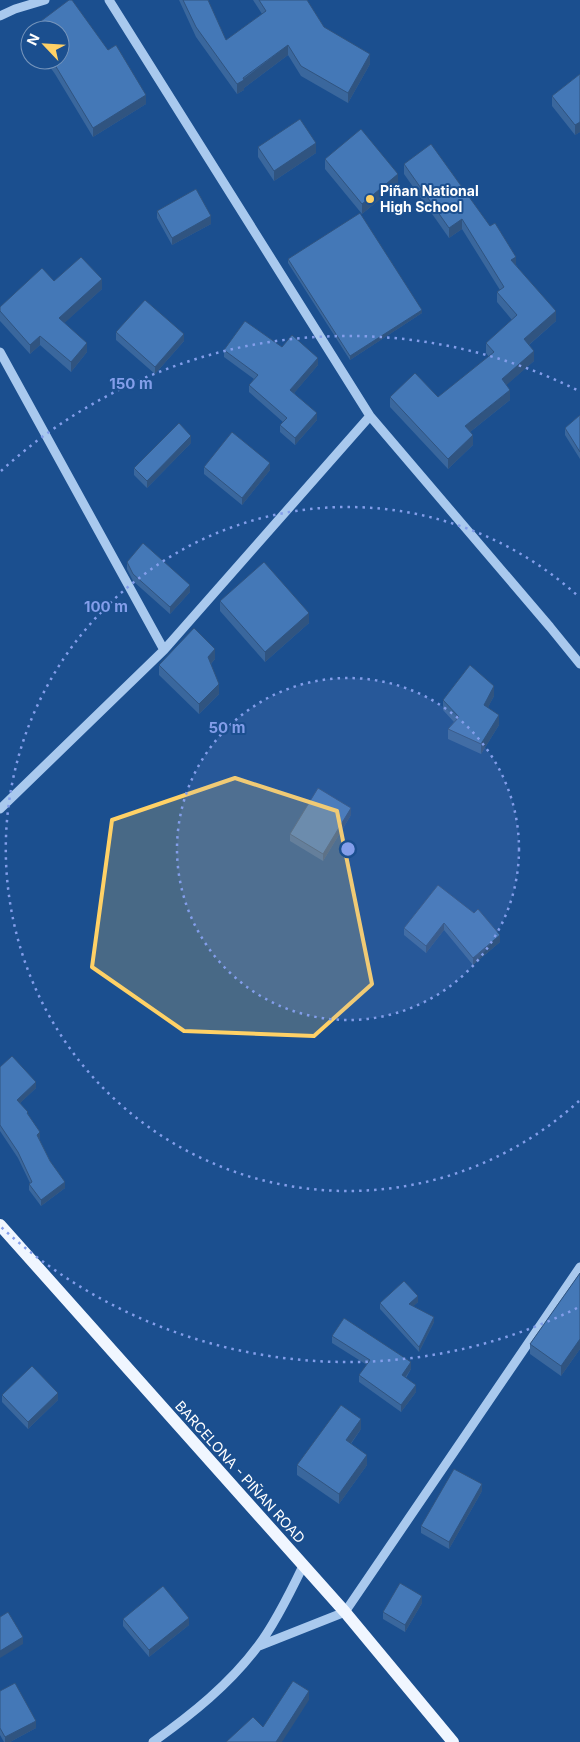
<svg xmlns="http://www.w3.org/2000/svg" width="580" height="1742" font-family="Inter,sans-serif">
	<rect width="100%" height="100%" fill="#1b4f8f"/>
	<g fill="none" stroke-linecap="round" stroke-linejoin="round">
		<!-- minor -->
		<path stroke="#a9c9ee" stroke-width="9" d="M109 0 370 416 550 627 580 664
			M0 16 15 9 45 0
			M0 352 164 650
			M0 809 164 650 370 416
			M259 1646 345 1612 580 1267
			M153 1742C191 1715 230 1684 258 1646 275 1624 291 1591 303 1566"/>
		<!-- major -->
		<path stroke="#f0f6ff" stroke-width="12" d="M0 1225 345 1612 453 1742"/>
	</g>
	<!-- wall -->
	<path fill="#3a679d" d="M179 0H208L226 40 262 14 253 0H307L324 27 370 64 348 103 301 76 288 55 244 88V90L237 94 196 37Z
		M29 30 146 104 93 137 55 74 45 60H60L30 30V39Z
		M580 74V132L575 135 552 106V96Z
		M258 147 316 153 274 181 258 157Z
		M325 159 398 184 362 214 325 169Z
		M404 164 516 265 556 321 529 345 534 361 506 385 510 400 470 432 473 445 448 469 390 407V397H438L489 357 486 353V343L512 320 497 302V292L500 290 462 229 449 238 404 174Z
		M157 211 211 224 172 245 157 218Z
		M288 259 422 313 350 360 288 263Z
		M54 281 102 289 64 323 87 352 71 372 40 345 30 354 0 321V307Z
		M116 332 184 341 155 374 116 340Z
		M282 347 318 365 294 393 317 420 295 445 280 432V425L283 422 249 392V385L254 379 224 357V350Z
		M580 415V459L565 435V428Z
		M191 443 147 488 134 475V468Z
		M204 467 270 470 242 505 204 474Z
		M127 562 190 592 170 614 133 581 127 569Z
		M220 601 309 623 265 662 220 611Z
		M215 659 211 664 219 694 199 714 159 675V665Z
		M494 696 488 707 499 725 481 754 448 739V729L454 722 443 710V700Z
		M351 815 323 861 290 841V834Z
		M438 885 500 942 473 965 444 930 426 953 404 935V928Z
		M0 1067 36 1088 20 1103 28 1114 40 1138 39 1139 50 1161 65 1188 41 1206 29 1190V1184L30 1183 18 1158 0 1131Z
		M580 1273V1349L561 1376 530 1354V1344Z
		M418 1302 413 1306 434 1322 419 1352 380 1309V1303Z
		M332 1336 411 1369 406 1378 416 1392 401 1412 359 1382V1375L367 1365 332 1343Z
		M2 1395 58 1400 28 1429 2 1402Z
		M361 1429 351 1444 367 1465 339 1504 297 1475V1465Z
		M482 1491 449 1549 421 1533V1526Z
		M422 1603 405 1632 383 1619V1612Z
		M123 1619 189 1625 149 1657 123 1626Z
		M0 1691 36 1728 10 1742H4L0 1735Z"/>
	<!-- shaded-wall -->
	<path fill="#305480" d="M288 45V55L244 88V90L237 94V84Z
		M370 54V64L348 103V93Z
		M146 95V104L93 137V128Z
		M580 122V132L575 135V125Z
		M316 143V153L274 181V171Z
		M398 174V184L362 214V204Z
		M211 216V224L172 245V238Z
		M462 219V229L449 238V228Z
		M516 257V267L511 260Z
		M102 279V289L59 328V318Z
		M422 310V313L350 360V356Z
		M556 311V321L524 349V339Z
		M184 334V341L155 374V367Z
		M40 336V345L30 354V345Z
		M87 343V352L71 372V362Z
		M534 351V361L502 389V379Z
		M318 358V365L290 398V390Z
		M510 390V400L465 436V426Z
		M317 413V420L295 445V438Z
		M473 435V445L448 469V459Z
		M191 436V443L147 488V481Z
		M270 463V470L242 505V498Z
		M190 585V592L170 614V607Z
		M309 613V623L265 662V652Z
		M215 649V659L208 667V657Z
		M219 684V694L199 714V704Z
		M494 686V696L484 715V705Z
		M499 715V725L481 754V744Z
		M351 808V815L323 861V854Z
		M444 923V930L426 953V946Z
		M500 935V942L473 965V958Z
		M36 1082V1088L17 1106V1100Z
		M40 1132V1138L37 1141V1135Z
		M65 1182V1188L41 1206V1200Z
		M418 1296V1302L409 1310V1304Z
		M434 1317V1322L419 1352V1347Z
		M580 1339V1349L561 1376V1366Z
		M411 1362V1369L402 1382V1375Z
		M416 1385V1392L401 1412V1405Z
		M58 1393V1400L28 1429V1422Z
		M361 1419V1429L346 1450V1440Z
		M367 1455V1465L339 1504V1494Z
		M482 1484V1491L449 1549V1542Z
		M422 1596V1603L405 1632V1625Z
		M189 1618V1625L149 1657V1650Z
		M23 1637V1644L0 1658V1651Z
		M309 1691V1700L282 1742H276Z
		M36 1721V1728L10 1742H5V1737Z"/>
	<!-- building -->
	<path fill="#4478b7" stroke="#305480" d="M69 0H72L108 50 116 45 146 95 93 128 52 60H60V30H29Z
		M183 0H208L226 40 266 11 259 0H307L324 27 370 54 348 93 301 66 288 45 243 78 244 80 237 84 196 27Z
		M580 74V122L575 125 552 96Z
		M300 119 316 143 274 171 258 147Z
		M361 129 398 174 362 204 325 159Z
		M431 144 490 226 495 223 516 257 511 260 556 311 524 339 534 351 502 379 510 390 465 426 473 435 448 459 390 397 415 373 438 397 494 352 486 343 517 315 497 292 504 287 462 219 449 228 404 164Z
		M196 189 211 216 172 238 157 211Z
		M360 213 422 310 350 356 288 259Z
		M81 257 102 279 59 318 87 343 71 362 40 336 30 345 0 311V307L42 268 54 281Z
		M145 300 184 334 155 367 116 332Z
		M245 321 282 347 292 335 318 358 290 390 317 413 295 438 280 425 287 418 249 385 258 375 224 350Z
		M580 415V452L565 428Z
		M179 423 191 436 147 481 134 468Z
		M232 432 270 463 242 498 204 467Z
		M143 543 190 585 170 607 133 574 127 562Z
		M264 562 309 613 265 652 220 601Z
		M194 628 215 649 208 657 219 684 199 704 159 665Z
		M470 665 494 686 484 705 499 715 481 744 448 729 459 717 443 700Z
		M318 788 351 808 323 854 290 834Z
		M438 885 474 913 478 909 500 935 473 958 444 923 426 946 404 928Z
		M12 1056 36 1082 17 1100 28 1112 27 1113 40 1132 37 1135 50 1161 65 1182 41 1200 29 1184 32 1182 18 1152 0 1125V1067Z
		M580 1273V1339L561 1366 530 1344Z
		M404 1281 418 1296 409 1304 434 1317 419 1347 380 1303Z
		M344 1318 411 1362 402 1375 416 1385 401 1405 359 1375 370 1360 332 1336Z
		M32 1366 58 1393 28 1422 2 1395Z
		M341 1405 361 1419 346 1440 367 1455 339 1494 297 1465Z
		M454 1469 482 1484 449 1542 421 1526Z
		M400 1583 422 1596 405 1625 383 1612Z
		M163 1586 189 1618 149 1650 123 1619Z
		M8 1612 23 1637 0 1651V1617Z
		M293 1681 309 1691 276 1742H226L253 1717 263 1727Z
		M15 1683 36 1721 5 1737 0 1728V1691Z"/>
	<!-- marked area -->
	<path fill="#ffd166" fill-opacity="0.2" stroke="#ffd166" stroke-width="4" stroke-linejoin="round" d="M235 778 337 811 372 984 314 1036 184 1031 92 967 112 820Z"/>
	<!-- distance rings -->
	<circle cx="348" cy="849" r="171" fill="#839eea" fill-opacity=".12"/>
	<g fill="none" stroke="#839eea" stroke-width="2.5" stroke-dasharray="2.5 5">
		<circle cx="348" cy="849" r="171"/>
		<path d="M579 1101A342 342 0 1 1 579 597"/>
		<path d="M577 1308A513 513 0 0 1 1 1227M1 471A513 513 0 0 1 577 390"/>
	</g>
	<!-- markers -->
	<circle fill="#ffd166" stroke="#1b4f8f" stroke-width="2" cx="370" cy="199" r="5"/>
	<g text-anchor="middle" stroke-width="4" stroke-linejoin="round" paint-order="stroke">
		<!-- poi labels -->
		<g font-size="14" font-weight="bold" fill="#fff" stroke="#1b4f8f" text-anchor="start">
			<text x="380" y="196">Piñan National<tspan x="380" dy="16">High School</tspan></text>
		</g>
		<!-- street labels -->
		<g font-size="14" fill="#fff" stroke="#1b4f8f">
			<text transform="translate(240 1472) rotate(48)" y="5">BARCELONA - PIÑAN ROAD</text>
		</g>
	</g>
	<circle cx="348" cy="849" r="8" fill="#839eea" stroke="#1b4f8f" stroke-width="2.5"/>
	<g font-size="15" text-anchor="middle" font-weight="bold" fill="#839eea" stroke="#1b4f8f" stroke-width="4" stroke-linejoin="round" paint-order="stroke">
		<text x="131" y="389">150 m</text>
		<text x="106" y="612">100 m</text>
		<text x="227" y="733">50 m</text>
	</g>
	<!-- north arrow -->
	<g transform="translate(45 45) rotate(295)"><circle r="24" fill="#1b4f8f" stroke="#7695bc"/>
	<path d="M0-4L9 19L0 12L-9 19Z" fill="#ffd166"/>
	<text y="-8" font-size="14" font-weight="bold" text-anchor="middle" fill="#ffffff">N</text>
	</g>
</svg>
